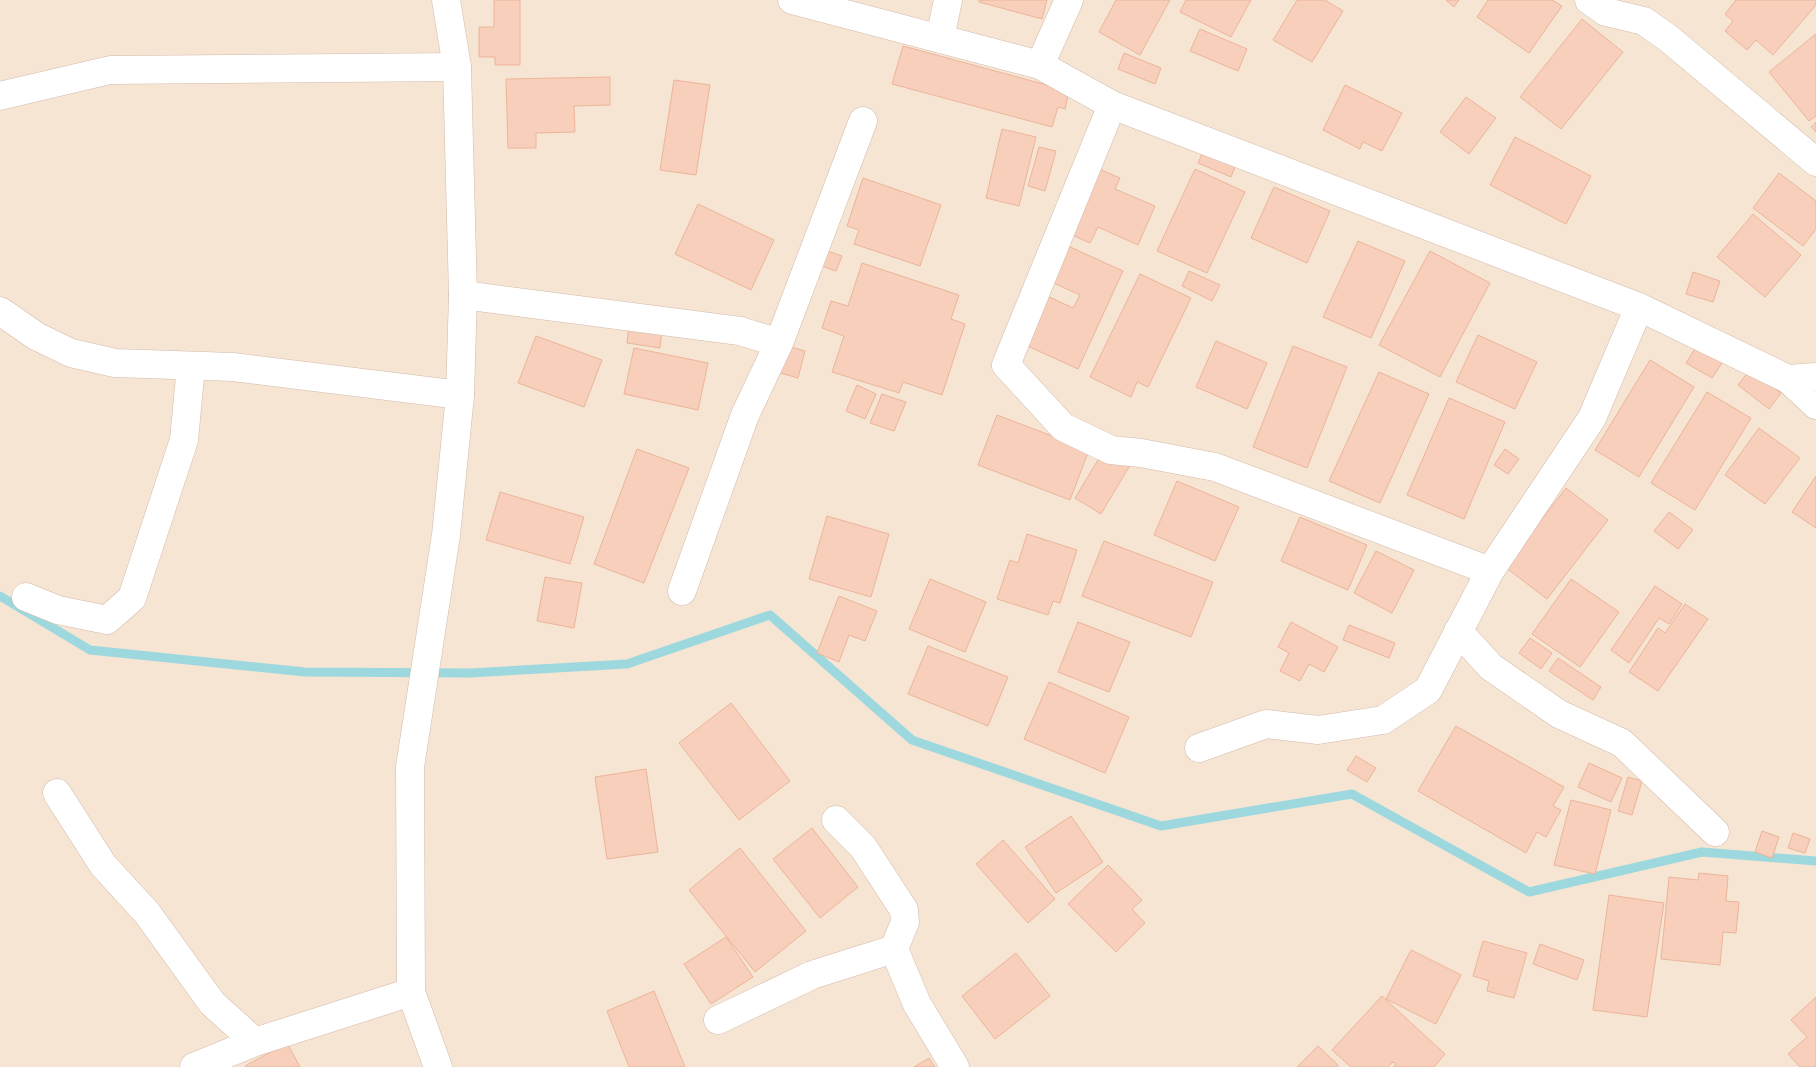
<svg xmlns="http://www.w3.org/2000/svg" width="1816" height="1067" font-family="'Titillium Web',sans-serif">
	<rect width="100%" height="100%" fill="#fff4e6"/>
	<!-- residential -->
	<path fill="#f7e5d4" d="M0 0H1816V1067H0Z"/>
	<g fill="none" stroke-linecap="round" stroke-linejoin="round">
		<!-- stream -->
		<path stroke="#9dd8de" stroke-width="9" d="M0 596 90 650 305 672 470 673 627 664 770 615 912 740 1161 826 1352 794 1529 892 1702 852 1816 861"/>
	</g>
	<!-- building -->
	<path fill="#f7cfbb" stroke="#ecb499" d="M494 0H520V65H495V57H479V27H494Z
		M979 0H1047L1042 19 979 2Z
		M1116 0H1170L1140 55 1099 32Z
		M1186 0H1251L1231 37 1180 12Z
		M1297 0H1325L1343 11 1312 62 1273 40Z
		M1446 0H1459L1454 7Z
		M1488 0H1552L1562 6 1529 53 1477 17Z
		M1736 0H1816V5L1773 55 1756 40 1747 50 1725 31 1733 21 1725 14Z
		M1582 19 1623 52 1561 129 1520 97Z
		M1200 29 1247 49 1238 71 1190 51Z
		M1816 34V116L1809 121 1769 72Z
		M903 46 1069 91 1065 109 1058 107 1052 127 892 84Z
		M1124 53 1161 68 1155 84 1118 69Z
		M610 77V105L574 106 575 132 536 133V148H508L506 79Z
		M674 80 710 85 696 175 660 170Z
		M1345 85 1402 113 1382 151 1363 142 1360 149 1323 130Z
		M1466 97 1496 118 1469 154 1440 132Z
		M1816 122V132L1811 127Z
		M1002 129 1036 137 1019 206 986 198Z
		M1515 137 1591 176 1566 224 1490 185Z
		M1206 145 1238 160 1231 177 1198 163Z
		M1039 147 1056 151 1045 191 1028 186Z
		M1092 166 1120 178 1115 189 1155 206 1138 245 1098 227 1090 243 1063 231Z
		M1195 169 1245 192 1207 273 1157 251Z
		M1779 173 1816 201V229L1803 246 1753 208Z
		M863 178 941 205 920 266 854 244 859 230 847 226Z
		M1274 187 1330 211 1307 263 1251 238Z
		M698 204 774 240 751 290 675 254Z
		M1753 214 1801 255 1765 297 1717 257Z
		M1358 241 1405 261 1371 338 1323 317Z
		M1066 245 1123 271 1078 369 1021 343 1043 294 1073 308 1080 295 1049 281Z
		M824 250 842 256 836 271 819 265Z
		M1430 251 1490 283 1440 377 1379 345Z
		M862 263 959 295 951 319 965 324 942 395 903 382 899 393 832 372 844 336 822 328 831 301 848 306Z
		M1189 271 1220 285 1212 301 1182 286Z
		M1693 272 1720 281 1713 302 1686 294Z
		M1140 274 1191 298 1148 387 1137 382 1131 397 1090 377Z
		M629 324 662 328 660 348 627 343Z
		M1478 335 1537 362 1515 409 1456 382Z
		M536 336 602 360 584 407 518 383Z
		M1216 341 1267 363 1247 409 1196 387Z
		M1700 341 1726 357 1712 378 1686 363Z
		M784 345 805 351 798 378 777 372Z
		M1293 346 1347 367 1307 468 1253 447Z
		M634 348 708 363 698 410 624 394Z
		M1650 360 1694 387 1639 477 1595 450Z
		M1750 370 1781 393 1769 409 1738 385Z
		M1379 372 1429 394 1380 503 1329 481Z
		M857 385 876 394 865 419 846 411Z
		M1707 392 1751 418 1695 510 1651 483Z
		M882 394 906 402 894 431 870 423Z
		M1449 398 1505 422 1464 519 1407 495Z
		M997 415 1089 450 1070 500 978 465Z
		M1759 428 1800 458 1765 504 1725 475Z
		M637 449 689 468 644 583 594 564Z
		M1505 449 1519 459 1508 474 1494 465Z
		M1104 450 1130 465 1101 514 1075 498Z
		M1816 476V528L1792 512Z
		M1177 481 1239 507 1215 561 1154 535Z
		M1566 488 1608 520 1547 599 1505 567Z
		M500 492 584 517 570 564 486 540Z
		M1669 512 1693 530 1678 549 1654 531Z
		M827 516 889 534 871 597 809 579Z
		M1300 517 1367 545 1348 590 1281 561Z
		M1027 534 1077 550 1060 603 1053 601 1048 615 997 599 1010 560 1018 563Z
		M1104 541 1213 582 1191 637 1082 596Z
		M1376 551 1414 570 1392 613 1354 593Z
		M545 577 582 583 574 628 537 621Z
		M930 579 986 602 965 652 909 629Z
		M1571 579 1619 612 1580 667 1532 634Z
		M1655 586 1682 604 1669 624 1659 618 1629 663 1611 650Z
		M839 596 877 611 865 641 849 635 839 662 817 653Z
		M1685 604 1708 619 1658 691 1629 672 1658 628 1665 633Z
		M1078 622 1130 642 1109 692 1058 672Z
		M1291 622 1338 647 1324 672 1309 664 1300 681 1280 671 1289 653 1278 647Z
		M1349 625 1395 643 1389 658 1343 640Z
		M1530 638 1552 653 1541 669 1519 653Z
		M928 646 1008 677 988 726 908 694Z
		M1558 658 1601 687 1593 700 1549 671Z
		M1049 682 1129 717 1105 773 1024 739Z
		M731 703 790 781 739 820 679 743Z
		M1456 726 1564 787 1553 806 1561 810 1546 837 1537 832 1526 853 1418 791Z
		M1356 756 1376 768 1367 782 1347 770Z
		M1589 763 1622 778 1611 802 1578 787Z
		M646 769 658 852 607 859 595 777Z
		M1628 777 1642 781 1632 815 1618 811Z
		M1571 800 1611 810 1595 874 1554 865Z
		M1071 816 1103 862 1056 893 1025 847Z
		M812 828 858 887 820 918 773 859Z
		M1762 831 1779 837 1772 858 1755 852Z
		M1793 833 1810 839 1805 853 1788 848Z
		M1003 840 1055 899 1028 923 976 864Z
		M740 848 806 931 755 972 689 890Z
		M1108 865 1142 900 1132 909 1145 923 1116 952 1068 904Z
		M1699 873 1728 876 1726 901 1739 902 1736 933 1723 932 1720 965 1661 959 1669 877 1698 880Z
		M1609 895 1664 903 1647 1017 1593 1010Z
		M726 937 753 977 711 1004 684 964Z
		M1483 941 1527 953 1514 998 1487 991 1489 981 1473 976Z
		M1540 944 1584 960 1577 980 1533 964Z
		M1411 950 1461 975 1436 1024 1386 999Z
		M1016 953 1050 996 995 1039 962 996Z
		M654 991 685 1067H629L607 1011Z
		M1382 996 1445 1054 1434 1067H1393L1396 1064 1393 1062 1388 1067H1351L1332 1050Z
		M1816 997V1067H1800L1788 1054 1807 1037 1791 1020Z
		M287 1043 300 1067H246L245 1066Z
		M1318 1046 1338 1065 1337 1067H1297Z
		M929 1058 935 1067H914Z"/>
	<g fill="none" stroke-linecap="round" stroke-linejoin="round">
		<!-- minor casing -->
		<g stroke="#d3baaa" stroke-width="29">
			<path id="minor" d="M792 0 1040 65 1112 105 1639 307 1788 379 1816 377
				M1589 0 1606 12 1644 21 1668 38 1816 162
				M940 38 948 0
				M1040 65 1069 0
				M0 96 110 70 457 67
				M1112 105 1006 365 1063 427 1111 450 1141 453 1215 467 1490 571
				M463 295 740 331 779 343
				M0 311 36 336 71 353 115 363 233 367 460 395
				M1788 379 1816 405
				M682 591 745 415 779 343 863 121
				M26 597 58 610 107 620 132 598 184 440 191 366
				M1458 631 1491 667 1559 714 1622 743 1715 832
				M1199 748 1266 724 1318 730 1383 720 1428 690 1490 571 1592 418 1639 307
				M57 793 103 865 147 913 212 1003 255 1042
				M836 820 863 847 904 910 905 922 894 949 917 1004 955 1067
				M718 1020 812 975 894 949
				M194 1067 255 1042 411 992"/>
		</g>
		<!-- tertiary casing -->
		<g stroke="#d3baaa" stroke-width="29">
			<path id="tertiary" d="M438 1067 411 992 410 767 446 535 460 395 463 295 457 67 446 0"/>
		</g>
		<!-- minor -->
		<use href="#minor" stroke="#fff" stroke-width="28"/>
		<!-- tertiary -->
		<use href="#tertiary" stroke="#fff" stroke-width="28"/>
	</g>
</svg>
